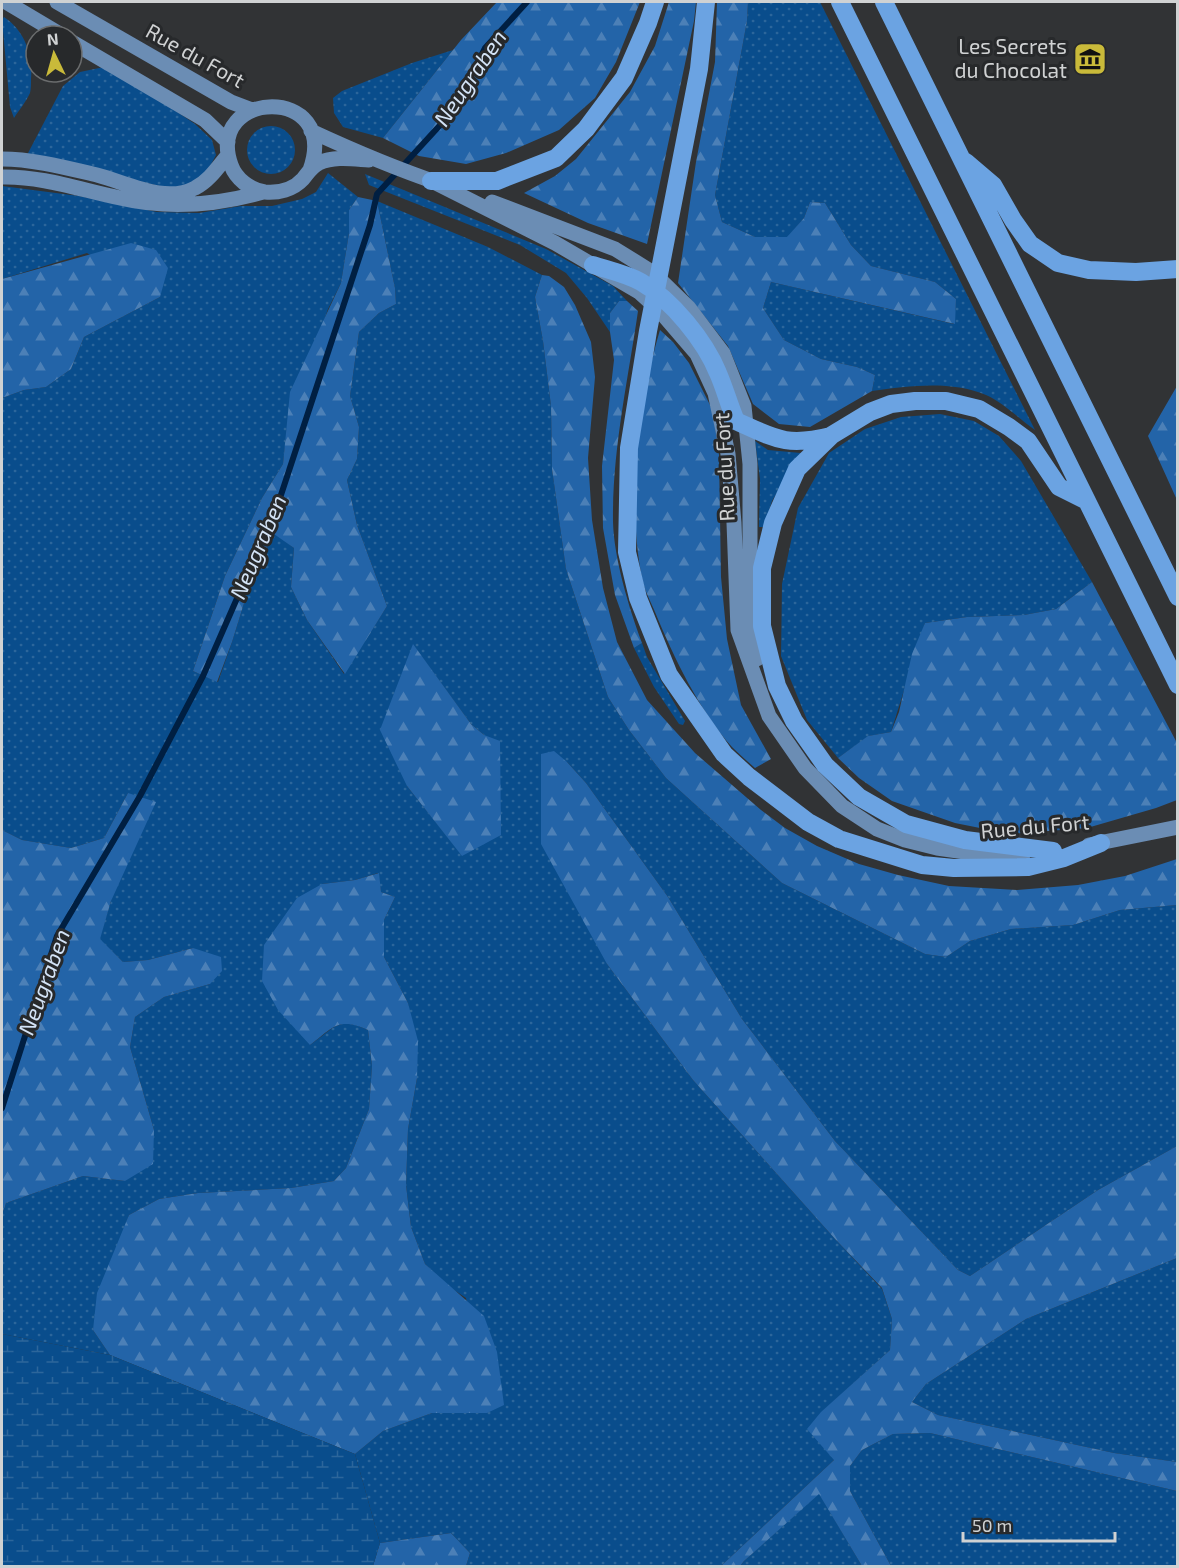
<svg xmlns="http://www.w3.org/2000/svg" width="1179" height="1568" font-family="'Exo 2',sans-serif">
	<defs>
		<pattern id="grass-dots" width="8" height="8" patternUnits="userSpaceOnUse" patternTransform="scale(1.5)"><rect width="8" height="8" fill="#094d8c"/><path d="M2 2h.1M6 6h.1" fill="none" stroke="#2c669b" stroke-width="1.8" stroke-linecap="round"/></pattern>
		<pattern id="forest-firs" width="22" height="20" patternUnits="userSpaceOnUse" patternTransform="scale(1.5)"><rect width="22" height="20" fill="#2364a8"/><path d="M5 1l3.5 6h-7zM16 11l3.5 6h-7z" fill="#4c80b7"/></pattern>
		<pattern id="wetland-marsh" width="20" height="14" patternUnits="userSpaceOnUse" patternTransform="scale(1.5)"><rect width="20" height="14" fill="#094d8c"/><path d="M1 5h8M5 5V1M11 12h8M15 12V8" fill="none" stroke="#2c669b"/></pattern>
	</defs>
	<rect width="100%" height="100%" fill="#313335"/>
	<!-- grass -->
	<path fill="url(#grass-dots)" fill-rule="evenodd" d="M748 2H820L1035 430C1021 420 1002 402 986 395 950 380 909 386 872 391L875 375 857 367 821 359 784 340 763 308 771 282 954 324 956 299 935 282 871 266 851 245 825 203 810 202 804 218 788 237H755L722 222 715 195 747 21Z
		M4 17C25 31 33 55 31 79 31 84 31 89 30 93 26 102 19 110 14 118L10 107 2 20Z
		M453 50 383 138 343 127 334 113 333 98 342 91 412 63Z
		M104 67 122 75 195 124 212 140 216 155 208 170 189 187 168 188 27 155 63 86 80 72Z
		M247 150a24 24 0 1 1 48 0a24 24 0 1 1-48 0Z
		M328 173 358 197 349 210V233L341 283 328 309 287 429 283 464 262 498 225 576 193 671 218 682 232 642 253 574 275 533 294 548 291 587 307 620 344 674 387 606 357 525 347 480 357 459 359 427 350 396 359 332 379 313 396 304 395 288 377 201 488 247 542 275 535 297 543 341 551 406 552 469 566 569 608 697 629 730 666 778 782 883 925 954 946 957 970 941 1011 929 1073 925 1120 910 1177 905V1146L1098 1190 970 1276 958 1270 835 1141 742 1019 668 897 586 783 567 762 607 964 693 1080 836 1240 882 1289 892 1319 890 1350 822 1412 835 1459 721 1566H466L470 1553 451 1533 380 1543 355 1454 383 1431 432 1413H487L466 1298 448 1286 425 1264 411 1227 406 1185 408 1129 417 1078 408 1003 384 957V920L395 897 381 892 378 873 355 880 322 884 310 1045C335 1028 337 1016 368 1030L372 1066 369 1109 346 1168 334 1181 291 1188 198 1193 159 1199 129 1215 93 1330 110 1355 2 1334V1214L6 1203 83 1176 125 1181 154 1130 130 1047 135 1017 164 997 210 984 193 948 148 960 123 962 99 939 111 901 128 793 104 838 71 848 22 840 2 830V398L24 390 46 387 71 369 84 337 160 297 87 253 2 279V186L79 196 157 212 199 213 241 206H272L302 199 316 192ZM413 645 471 724 484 735 462 855 407 786Z
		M365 174 546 249 613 286 627 301H619L610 313V332L587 298 566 273 520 245 369 185Z
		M940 414 974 421 999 436 1021 461 1092 582 1056 609 1024 615 967 617 925 623 891 732 869 736 838 758 807 720 781 656 782 584 798 508 829 453 865 429 901 417Z
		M755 441 768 450 801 453 772 501 764 527H759L760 479Z
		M642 643 647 657 685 721 683 725 679 724 654 687 634 648Z
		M1177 1258V1462L1114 1453 938 1415 912 1402 926 1384 1026 1319Z
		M930 1433 1177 1491V1566H891L850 1491V1466L862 1450 893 1434Z
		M819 1493 862 1566H740L744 1561Z"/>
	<!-- forest -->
	<path fill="url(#forest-firs)" d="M497 2H640L616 62 595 98 559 130 506 153 466 164 419 156 383 138 461 40Z
		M669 2H696L694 21 647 244 588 223 524 193 555 176 576 159 630 92 655 46Z
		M717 2H748L747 21 715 195 722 222 755 237H787L804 218 810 202 825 203 851 245 871 266 935 282 956 299 955 324 771 282 763 308 784 340 821 359 857 367 875 375 872 391 810 427 779 424 753 404 728 346 678 283 696 162 715 62Z
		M358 197 377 201 395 288 396 304 379 313 359 332 350 396 359 427 357 459 347 480 357 525 387 606 345 674 307 620 291 587 294 548 274 534 253 574 232 642 217 682 193 671 225 576 262 498 283 464 290 392 341 283 349 233V210Z
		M131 243 156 250 168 268 160 297 84 337 71 369 46 387 24 390 2 398V279Z
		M542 275 549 276 564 287 575 305 591 342 595 377 588 458 592 520 603 588 617 642 647 700 695 753 761 810 785 828 817 846 859 864 898 875 949 886 1017 890 1078 885 1125 876 1177 859V905L1120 910 1073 925 1011 929 970 941 946 957 925 954 782 883 666 778 629 730 608 697 566 569 552 469 551 406 543 341 535 297Z
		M619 301H627L638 311C628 380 612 451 613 522 614 559 629 608 642 643L634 648 615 595 603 528 602 466 614 360 610 332V313Z
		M660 330 673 342 689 363 713 411 719 455 721 577 727 639 741 705 771 759 755 768C747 761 739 754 732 747 699 710 674 658 655 612 651 602 644 590 642 578 627 504 638 403 660 330Z
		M1177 386V500L1148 436Z
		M1092 582 1177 743V800L1156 808 1087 828 1010 834 955 823 892 801 859 778 838 758 868 736 891 732 899 712 912 654 925 623 967 617 1024 615 1056 609Z
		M413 644 471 724 484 735 500 741 501 835 462 856 407 786 380 730Z
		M554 751 567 762 586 783 668 897 742 1019 835 1141 958 1270 970 1276 1098 1190 1177 1146V1258L1026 1319 926 1384 912 1402 938 1415 1114 1453 1177 1462V1491L930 1433 893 1434 862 1450 850 1466V1491L891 1566H862L819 1494 744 1561 740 1566H721L834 1460 807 1429 821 1412 890 1350 892 1319 882 1288 836 1240 693 1080 607 964 541 844V754Z
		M128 793 156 802 111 901 100 939 123 962 148 960 193 948 221 957 222 971 210 984 164 997 135 1017 130 1047 154 1130 153 1164 125 1181 83 1176 6 1203 2 1214V830L22 840 71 848 104 838Z
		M379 873 381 892 395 897 384 920V957L408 1003 418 1041 417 1078 408 1129 406 1185 411 1227 425 1264 484 1316 497 1352 504 1405 487 1413H432L383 1431 355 1454 110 1355 93 1330 97 1293 129 1215 159 1199 198 1193 291 1188 334 1181 346 1168 369 1109 372 1066 368 1030C338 1017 334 1027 310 1045L278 1010 262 981 264 945 297 898 322 884 355 880Z
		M451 1533 470 1553 466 1566H373L380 1543Z"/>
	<!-- wetland -->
	<path fill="url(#wetland-marsh)" d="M2 1334 110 1355 355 1454 380 1543 373 1566H2Z"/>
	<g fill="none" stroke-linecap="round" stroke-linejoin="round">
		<!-- stream -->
		<path stroke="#001f42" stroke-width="6" d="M2 1108 57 936 140 796 203 676 277 507 370 225 377 194 453 111 485 48 527 2"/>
		<!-- major -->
		<path stroke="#6b8db4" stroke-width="15" d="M6 2 63 36
			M57 2 231 102 252 110
			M72 42 205 120 228 142
			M311 131C354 151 397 169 441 184
			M2 159C33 159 67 168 97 175 128 183 165 204 195 188 209 181 218 167 228 155
			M310 170C341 84 204 89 231 165 236 179 250 190 265 192 278 193 293 190 303 179 308 173 311 167 319 163 334 156 353 159 369 160
			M2 177C42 176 81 190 120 198 167 209 217 205 263 192
			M432 181 555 243 639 292 660 311 697 354 715 393 728 454 734 523 738 630 769 716 805 768 842 806 877 829 905 840 937 848 986 855 1024 853
			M492 202 615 249 652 272 689 308 723 353 744 406 750 464V629L757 659
			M1089 845 1178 827"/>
		<!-- highway -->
		<path stroke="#6ba3e2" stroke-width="18" d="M706 2 699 69 648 331 629 448 627 552 638 598 669 675 724 754 749 777 808 822 839 839 922 865 954 868 1028 867 1064 858 1101 843
			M840 2 1178 685
			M884 2 1178 597
			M966 162 993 185 1013 220 1030 244 1058 263 1089 270 1136 272 1178 269
			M431 181H497L556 158 586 129 624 78 648 23 655 2
			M593 265C608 270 627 274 641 282 672 300 705 341 718 373 725 389 729 405 736 421 776 439 787 447 831 436
			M1053 851 965 840 906 824 859 797 825 765 794 721 777 686 762 626V568L773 523 797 469 832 435 870 412 891 404 915 401H946L979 409 1009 427 1028 441 1059 487 1085 500"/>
	</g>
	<!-- icons -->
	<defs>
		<g id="museum-square" transform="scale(1.725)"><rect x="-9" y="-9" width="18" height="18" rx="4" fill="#c9ba3a" stroke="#27292b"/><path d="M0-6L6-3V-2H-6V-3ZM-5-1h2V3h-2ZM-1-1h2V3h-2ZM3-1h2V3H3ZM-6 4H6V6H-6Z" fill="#111"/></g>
	</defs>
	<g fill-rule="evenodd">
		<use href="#museum-square" x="1090" y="59"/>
	</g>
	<g text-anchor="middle" stroke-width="6" stroke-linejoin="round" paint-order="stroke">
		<!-- poi labels -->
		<g font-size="21" fill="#d0d2d3" stroke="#27292b" text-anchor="end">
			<text x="1067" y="54">Les Secrets<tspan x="1067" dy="24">du Chocolat</tspan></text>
		</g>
		<!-- street labels -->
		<g font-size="21" fill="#d0d2d3" stroke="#27292b">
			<text transform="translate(195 56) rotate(29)" y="7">Rue du Fort</text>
			<text transform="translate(725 467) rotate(-93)" y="7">Rue du Fort</text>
			<text transform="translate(1035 827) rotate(-5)" y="7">Rue du Fort</text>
		</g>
		<!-- water labels -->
		<g font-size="22" font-style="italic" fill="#d3e3f6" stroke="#27292b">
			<text transform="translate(470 78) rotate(-56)" y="8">Neugraben</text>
			<text transform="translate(258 547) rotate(-67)" y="8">Neugraben</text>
			<text transform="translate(44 982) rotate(-70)" y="8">Neugraben</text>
		</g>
	</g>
	<!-- border -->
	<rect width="1179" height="1568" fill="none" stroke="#d0d2d3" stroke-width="6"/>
	<!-- north arrow -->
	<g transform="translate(54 54) rotate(355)"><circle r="28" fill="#27292b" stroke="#6b6d6e" stroke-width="1.5"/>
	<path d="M0-4.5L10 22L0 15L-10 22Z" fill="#c9ba3a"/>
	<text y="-9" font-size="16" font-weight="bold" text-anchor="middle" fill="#d0d2d3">N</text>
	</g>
	<!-- scale -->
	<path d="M963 1532v9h152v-9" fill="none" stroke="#d0d2d3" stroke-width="3"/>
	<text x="972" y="1532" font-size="18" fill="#d0d2d3" stroke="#27292b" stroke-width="4.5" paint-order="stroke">50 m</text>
</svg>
